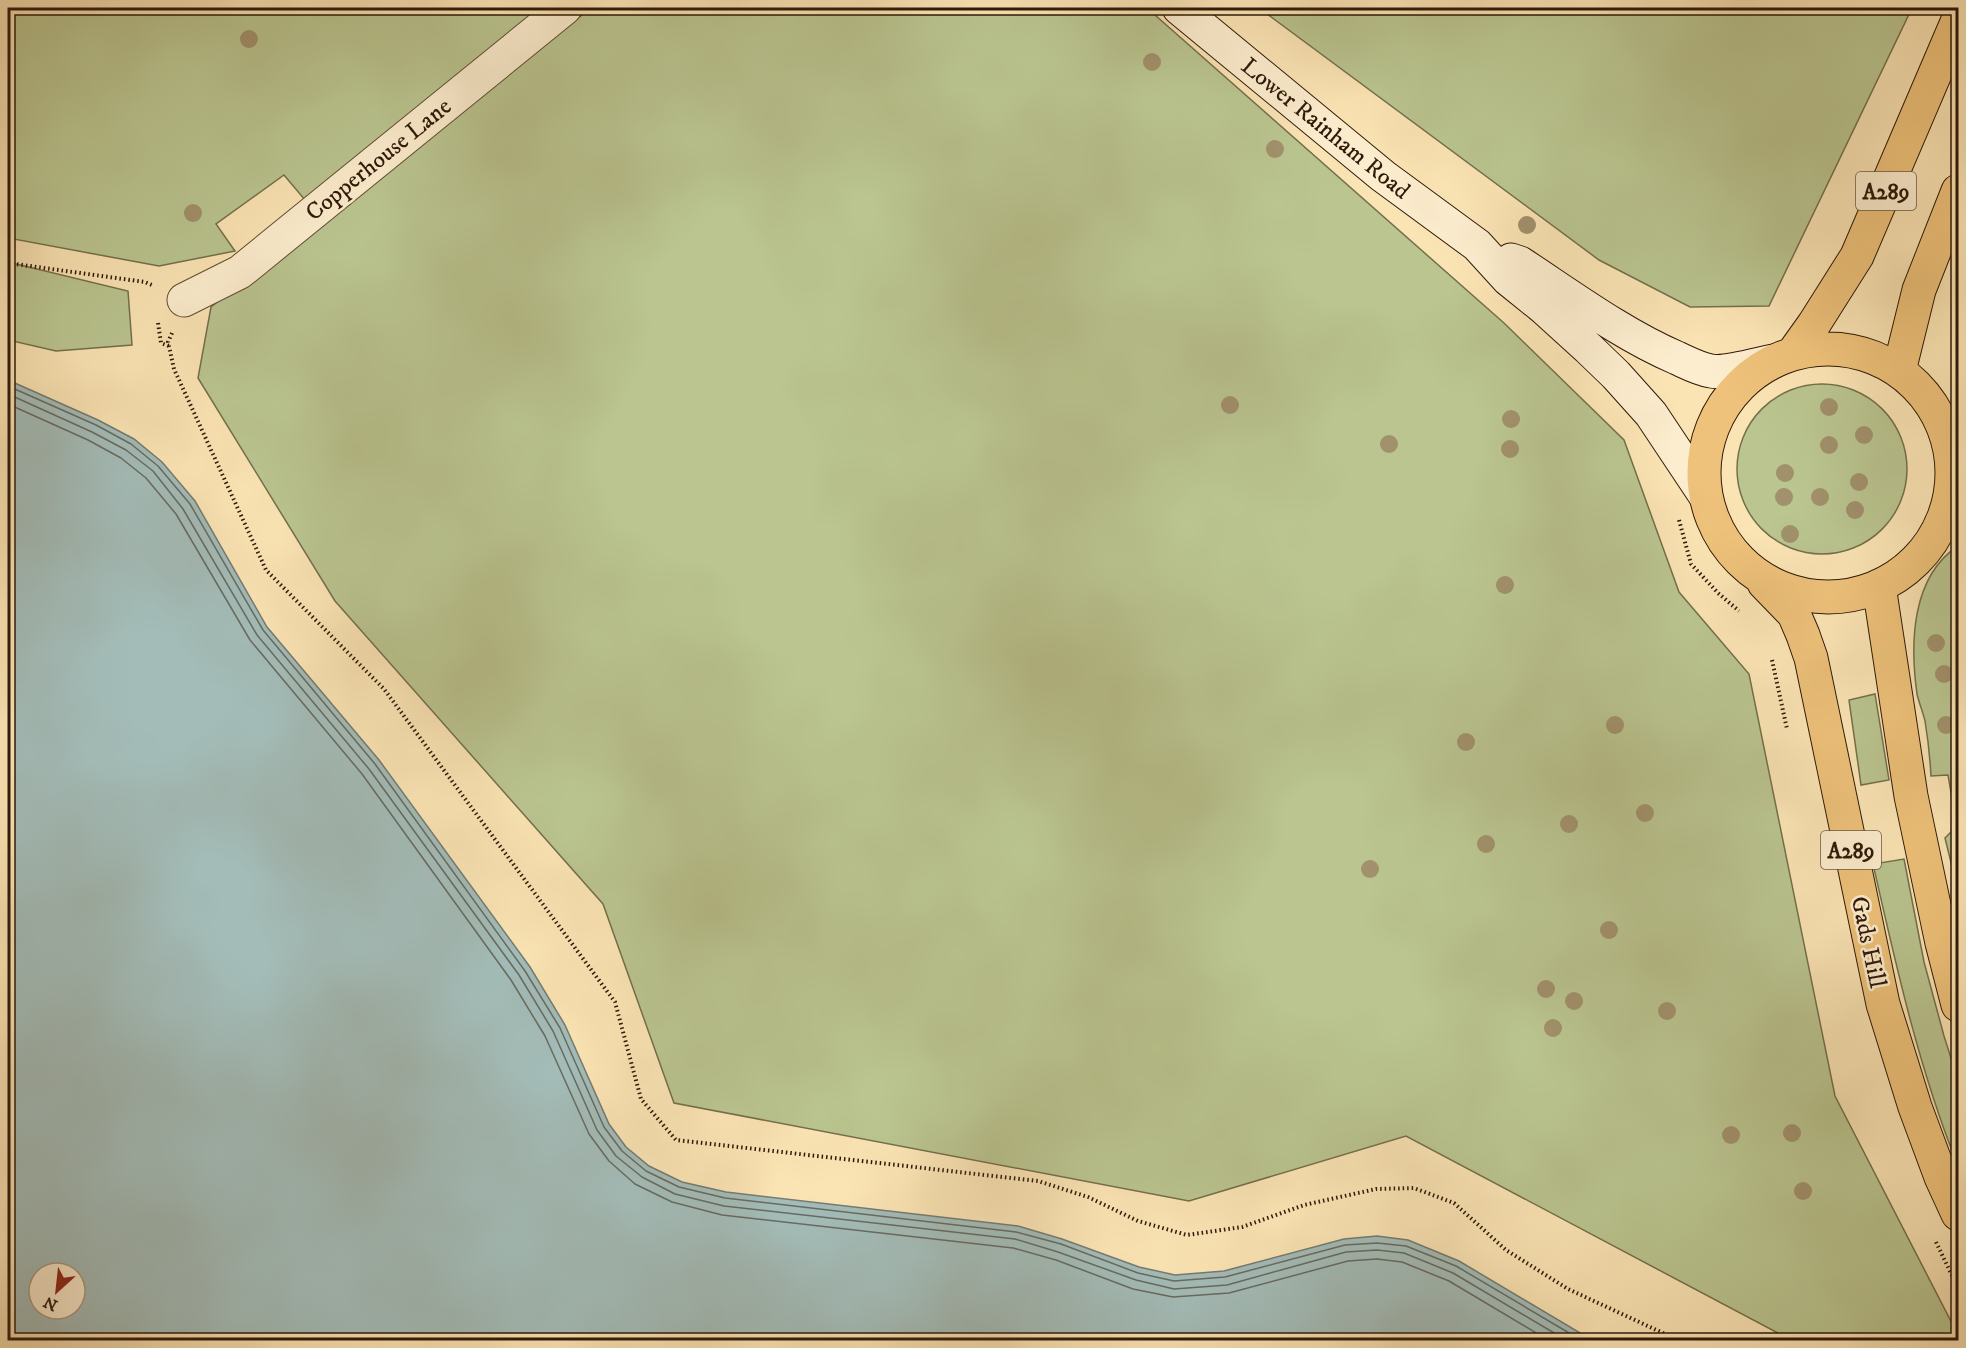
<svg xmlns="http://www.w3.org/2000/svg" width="1966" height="1348" font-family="'IM FELL DW Pica',serif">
	<rect width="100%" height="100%" fill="#fbe4b4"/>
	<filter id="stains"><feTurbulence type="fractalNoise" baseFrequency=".00333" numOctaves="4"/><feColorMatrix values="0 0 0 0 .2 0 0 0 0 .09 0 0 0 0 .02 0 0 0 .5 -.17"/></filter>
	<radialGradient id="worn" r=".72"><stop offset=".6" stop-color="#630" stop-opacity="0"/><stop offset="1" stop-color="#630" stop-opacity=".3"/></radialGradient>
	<!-- green -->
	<path fill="#bac590" stroke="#746f4c" stroke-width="1.5" d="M8 8H540L305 200 284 175 216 224 235 251 159 266 8 238Z
		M591 8H1147L1504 323 1624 440 1679 592 1749 674 1835 1096 1958 1335V1340H1791L1406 1136 1189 1201 674 1103 603 904 335 601 198 378 211 307Z
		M1259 8H1912L1769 306 1690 307 1599 260Z
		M8 262 128 291 132 345 56 351 8 340Z
		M1737 469a85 85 0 1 1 170 0a85 85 0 1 1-170 0Z
		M1958 546V801L1953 804 1948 775 1931 776C1930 758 1928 739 1925 721 1923 712 1919 703 1917 694 1910 644 1911 577 1958 546Z
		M1875 694 1889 780 1861 785 1849 700Z
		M1958 825V891L1945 838Z
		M1904 859 1924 962 1944 1036 1958 1080V1166C1919 1069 1896 966 1873 864Z"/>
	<!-- water -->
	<path fill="#a3bcb8" stroke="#747b72" stroke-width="1.5" fill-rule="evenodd" d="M8 380 98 420 134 439 162 462 195 501 267 627 379 760 530 967 565 1025 609 1124 626 1147 649 1166 682 1182 726 1192 1018 1226 1062 1239 1139 1267 1175 1275 1224 1271 1344 1239 1377 1236 1408 1240 1459 1261 1592 1340H8ZM39 1273H75V1309H39Z"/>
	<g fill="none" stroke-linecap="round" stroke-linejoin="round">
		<!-- shore -->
		<path stroke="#686a60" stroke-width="1.5" d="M8 386 96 425 131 444 158 466 190 504 263 630 375 764 525 971 560 1028 604 1127 622 1151 646 1171 679 1187 725 1198 1016 1232 1061 1244 1138 1273 1174 1281 1225 1277 1345 1245 1377 1243 1406 1246 1456 1266 1581 1340
			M8 394 92 432 126 450 153 471 183 509 257 635 369 769 519 975 553 1031 597 1130 616 1156 642 1177 675 1194 724 1206 1015 1239 1058 1252 1136 1280 1174 1289 1227 1285 1346 1252 1377 1250 1404 1253 1453 1273 1566 1340
			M8 404 88 440 121 458 146 478 176 514 250 640 362 774 511 980 545 1036 589 1134 609 1161 635 1184 672 1202 722 1215 1013 1248 1056 1260 1133 1289 1173 1297 1229 1293 1348 1261 1377 1259 1402 1262 1449 1281 1548 1340"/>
		<!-- minor casing -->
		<g stroke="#614c34" stroke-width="35">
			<path id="minor" d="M184 300 240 272 565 8
				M1948 438 1958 439
				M1942 522H1958"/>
		</g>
		<!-- secondary casing -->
		<g stroke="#2e1909" stroke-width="35">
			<path id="secondary" d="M1179 8 1383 176 1477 245 1508 279 1544 308 1588 348 1616 375 1651 414 1705 495
				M1511 260 1520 263C1569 295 1623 335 1677 358 1688 363 1699 369 1711 371 1725 374 1758 364 1774 361"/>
		</g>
		<!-- primary casing -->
		<g stroke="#2e1909" stroke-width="35">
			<path id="primary" d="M1704 473a124 124 0 1 1 248 0a124 124 0 1 1-248 0Z
				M1794 352 1814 324 1857 256 1958 20
				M1899 371 1919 290 1958 191
				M1764 583 1794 614 1803 635 1811 658 1883 1004 1915 1107 1941 1177 1958 1214
				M1879 586 1911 796 1942 943 1958 1005"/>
		</g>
		<!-- path -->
		<path stroke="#2e1909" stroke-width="4" stroke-dasharray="1.5 3" stroke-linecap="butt" d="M8 263 145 282 152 285
			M158 323 161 343 169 346
			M172 333 168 342 174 369 266 570 384 689 615 1002 641 1099 676 1140 1038 1181 1088 1197 1138 1221 1187 1235 1242 1227 1304 1205 1376 1189 1414 1188 1454 1203 1506 1250 1568 1289 1678 1340
			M1679 520 1691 564 1718 593 1739 611
			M1772 660 1787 729
			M1936 1242 1958 1288"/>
		<!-- minor -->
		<use href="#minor" stroke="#fcedce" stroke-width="33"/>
		<!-- secondary -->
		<use href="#secondary" stroke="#fcedce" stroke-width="33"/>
		<!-- primary -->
		<use href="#primary" stroke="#eec27a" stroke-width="33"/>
	</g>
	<!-- trees -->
	<g fill="#a1916c">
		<circle cx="249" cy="39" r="9"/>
		<circle cx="1152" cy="62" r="9"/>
		<circle cx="1275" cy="149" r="9"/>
		<circle cx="193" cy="213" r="9"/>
		<circle cx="1527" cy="225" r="9"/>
		<circle cx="1230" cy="405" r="9"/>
		<circle cx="1829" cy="407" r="9"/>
		<circle cx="1511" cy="419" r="9"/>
		<circle cx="1864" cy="435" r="9"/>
		<circle cx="1389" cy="444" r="9"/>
		<circle cx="1829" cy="445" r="9"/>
		<circle cx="1510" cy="449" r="9"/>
		<circle cx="1785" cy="473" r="9"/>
		<circle cx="1859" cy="482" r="9"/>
		<circle cx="1784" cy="497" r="9"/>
		<circle cx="1820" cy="497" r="9"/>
		<circle cx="1855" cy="510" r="9"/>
		<circle cx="1790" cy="534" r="9"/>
		<circle cx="1505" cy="585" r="9"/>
		<circle cx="1936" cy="643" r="9"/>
		<circle cx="1944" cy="674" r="9"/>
		<circle cx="1615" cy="725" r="9"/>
		<circle cx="1946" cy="725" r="9"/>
		<circle cx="1466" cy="742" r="9"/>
		<circle cx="1645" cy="813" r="9"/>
		<circle cx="1569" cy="824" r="9"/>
		<circle cx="1486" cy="844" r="9"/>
		<circle cx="1370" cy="869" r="9"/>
		<circle cx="1609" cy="930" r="9"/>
		<circle cx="1546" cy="989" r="9"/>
		<circle cx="1574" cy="1001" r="9"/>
		<circle cx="1667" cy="1011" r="9"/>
		<circle cx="1553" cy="1028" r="9"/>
		<circle cx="1792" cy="1133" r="9"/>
		<circle cx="1731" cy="1135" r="9"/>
		<circle cx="1803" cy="1191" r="9"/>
	</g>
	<g text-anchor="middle" stroke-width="5" stroke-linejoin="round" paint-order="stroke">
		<!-- shield labels -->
		<g fill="#fcedce" stroke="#6c5944" stroke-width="1.5">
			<rect x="1856" y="172" width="60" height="38" rx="4.5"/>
			<rect x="1821" y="831" width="60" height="38" rx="4.5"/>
		</g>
		<g font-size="22" font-weight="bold" fill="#2e1909">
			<text x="1886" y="199">A289</text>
			<text x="1851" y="858">A289</text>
		</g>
		<!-- street labels -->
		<g font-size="24" fill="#2e1909" stroke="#fcedce">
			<text transform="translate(1326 128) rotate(39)" y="8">Lower Rainham Road</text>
			<text transform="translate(378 159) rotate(-39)" y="8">Copperhouse Lane</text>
			<text transform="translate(1869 942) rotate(78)" y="8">Gads Hill</text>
		</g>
	</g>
	<!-- margin -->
	<rect width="1966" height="1348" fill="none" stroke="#fbe4b4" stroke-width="30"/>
	<rect x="9" y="9" width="1948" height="1330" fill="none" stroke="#2e1909" stroke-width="3"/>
	<rect x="15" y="15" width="1936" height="1318" fill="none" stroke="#2e1909" stroke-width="1.5"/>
	<!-- north arrow -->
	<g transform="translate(57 1291) rotate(207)"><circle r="28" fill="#fcedce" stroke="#aa987f" stroke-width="1.5"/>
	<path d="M0-4.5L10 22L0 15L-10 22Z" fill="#8f2418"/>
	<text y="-9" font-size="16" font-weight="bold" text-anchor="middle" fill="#2e1909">N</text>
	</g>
	<rect width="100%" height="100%" filter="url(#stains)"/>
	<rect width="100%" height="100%" fill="url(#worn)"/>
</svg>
